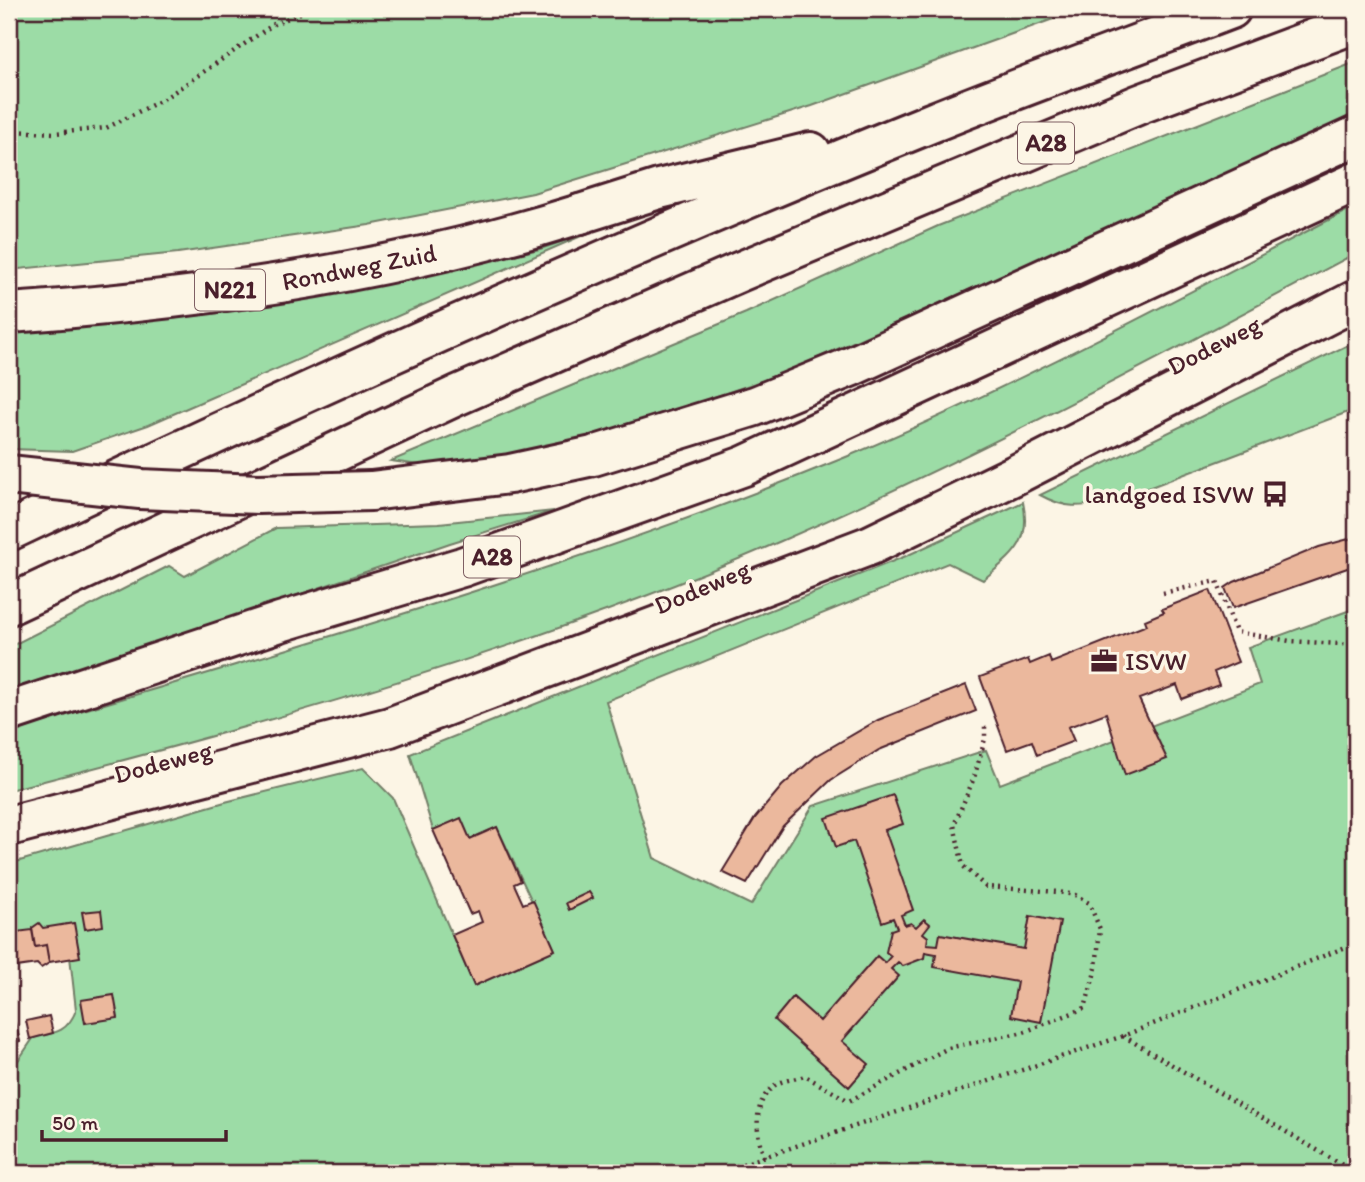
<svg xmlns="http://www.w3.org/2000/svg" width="1365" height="1182" font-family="Itim,sans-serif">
	<rect width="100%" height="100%" fill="#fcf5e5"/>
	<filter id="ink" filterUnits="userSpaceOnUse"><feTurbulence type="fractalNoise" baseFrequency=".0143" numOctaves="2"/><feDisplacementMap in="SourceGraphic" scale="14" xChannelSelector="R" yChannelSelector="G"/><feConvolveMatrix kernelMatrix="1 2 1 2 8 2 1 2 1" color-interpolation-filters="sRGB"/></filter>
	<g filter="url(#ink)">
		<!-- green -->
		<path fill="#9cdca6" stroke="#737e68" stroke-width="2" d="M9 9H1081L812 106 533 193 369 225 178 253 9 270Z
			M1356 62V116L782 374 591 439 506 457 433 467 391 461 746 313 938 226Z
			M1356 206V253C1167 354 977 456 781 541 532 649 271 723 9 790V732C290 649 575 568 846 457 1021 384 1188 292 1356 206Z
			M588 233 148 425 72 451 9 449V329L170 319 266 306 411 278 540 249Z
			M1356 341V409L1114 501C1083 506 1069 511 1040 495Z
			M1023 502C1032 544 1012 555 983 580L948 563 606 701 654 858 751 905 813 806 986 750 1000 784 1260 684 1248 647 1356 608V1173H9V1074L34 1037C55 1033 68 1032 76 1010L67 930 16 937 9 931V864L225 802 363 768 393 798 474 986 555 950 497 827 470 839 433 830 410 754 906 556Z
			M554 511 450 543 9 694V647L169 566 185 576 276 528 439 523Z"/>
		<!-- building -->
		<path fill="#ebb89d" stroke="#4a1f2b" stroke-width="2" d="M1356 537V565L1233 608 1225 588 1234 582 1319 547Z
			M1210 590 1238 662 1214 672 1219 685 1182 699 1177 685 1139 699 1167 759 1125 775 1106 713 1068 727 1074 741 1037 755 1032 741 1007 750 980 677 1028 659 1030 664 1049 656 1051 663 1147 625 1145 620 1164 612 1162 609Z
			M966 685 976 711 879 750 831 780 783 826 747 884 722 872 755 818 782 786 816 756 878 720Z
			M893 795 903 824 885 830 913 910 901 915 905 925 911 923 916 927 924 919 930 924 923 933 928 937 927 944 938 945 940 934 1024 949 1030 916 1060 922 1041 1022 1011 1016 1017 982 934 967 936 954 925 952 924 958 903 966 898 962 891 969 899 976 842 1041 869 1064 849 1087 774 1020 793 997 820 1021 877 956 885 963 891 956 886 952 891 930 897 928 893 918 882 922 854 841 836 847 826 818Z
			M461 818 470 839 497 827 521 881 514 884 523 904 533 900 555 950 474 986 452 935 482 922 478 911 470 914 433 830Z
			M589 892 593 898 569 910 566 903Z
			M101 910 103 926 85 929 82 912Z
			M39 923 43 928 74 923 80 957 49 962 46 945 35 947 32 928Z
			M32 930 35 947 46 945 49 963 41 968 37 964 9 968V933Z
			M114 995 118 1018 85 1023 81 1000Z
			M49 1016 53 1033 30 1039 26 1021Z
			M15 1023 20 1041 9 1044V1025Z"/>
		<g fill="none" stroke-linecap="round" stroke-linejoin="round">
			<!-- secondary casing -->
			<g stroke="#4a1f2b" stroke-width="44">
				<path id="secondary" d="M9 826 390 727 871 545 1017 474 1356 300"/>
			</g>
			<!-- primary casing -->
			<g stroke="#4a1f2b" stroke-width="44">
				<path id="primary" d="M9 313C201 300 396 272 580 214"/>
			</g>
			<!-- highway casing -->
			<g stroke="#4a1f2b" stroke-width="44">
				<path id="highway" d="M580 214 659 189 811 152
					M371 491 510 474 593 456 755 406 850 367 1356 136
					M9 531C312 387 619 249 931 123 1030 83 1131 47 1231 9
					M9 605 458 395 739 272 1140 104 1356 23
					M9 712 280 622 462 567 744 466 1356 182"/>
			</g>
			<!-- path -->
			<path stroke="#4a1f2b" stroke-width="4.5" stroke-dasharray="2 5" stroke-linecap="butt" d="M9 131 55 133 106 128 162 100 274 24 310 9
				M1163 593 1217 581 1236 632 1290 641 1356 645
				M1123 1036 1356 1173
				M764 1157C756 1134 752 1103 774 1086 781 1080 796 1079 805 1076L849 1101 948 1048 1024 1032 1085 1008 1096 968 1100 929 1089 903 1075 895 1058 892 986 887 963 866 954 825 974 778 985 739V725
				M716 1173 1123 1036 1356 943"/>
			<!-- secondary -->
			<use href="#secondary" stroke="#fcf5e5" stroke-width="38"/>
			<!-- primary -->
			<use href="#primary" stroke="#fcf5e5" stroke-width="38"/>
			<!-- highway -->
			<use href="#highway" stroke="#fcf5e5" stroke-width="38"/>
			<!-- highway-bridge casing -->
			<g stroke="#4a1f2b" stroke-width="44" stroke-linecap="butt">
				<path id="highway-bridge" d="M9 475 140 489 258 494 371 491"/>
			</g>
			<!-- highway-bridge -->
			<use href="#highway-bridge" stroke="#fcf5e5" stroke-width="38"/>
		</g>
	</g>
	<!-- icons -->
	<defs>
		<g id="bus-bare" transform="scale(2.1)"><path d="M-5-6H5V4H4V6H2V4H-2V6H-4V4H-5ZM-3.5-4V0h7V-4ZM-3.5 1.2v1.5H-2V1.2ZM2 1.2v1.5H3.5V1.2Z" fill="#4a1f2b" stroke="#fcf5e5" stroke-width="2.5" paint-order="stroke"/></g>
		<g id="office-bare" transform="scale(2.1)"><path d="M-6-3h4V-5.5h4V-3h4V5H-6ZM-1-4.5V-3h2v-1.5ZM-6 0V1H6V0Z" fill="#4a1f2b" stroke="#fcf5e5" stroke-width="2.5" paint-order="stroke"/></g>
	</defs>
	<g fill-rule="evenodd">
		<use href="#bus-bare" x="1275" y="494"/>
		<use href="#office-bare" x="1104" y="661"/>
	</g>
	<g text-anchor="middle" stroke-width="7" stroke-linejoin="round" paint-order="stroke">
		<!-- shield labels -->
		<g fill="#fcf5e5" stroke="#7f5f63" stroke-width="2">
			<rect x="1018" y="122.5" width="56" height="41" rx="5"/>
			<rect x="195" y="269.5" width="70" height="41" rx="5"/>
			<rect x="464" y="536.5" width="56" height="41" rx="5"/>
		</g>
		<g font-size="24" font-weight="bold" fill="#4a1f2b">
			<text x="1046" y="151">A28</text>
			<text x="230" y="298">N221</text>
			<text x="492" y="565">A28</text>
		</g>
		<!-- street labels -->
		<g font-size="26" fill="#4a1f2b" stroke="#fcf5e5">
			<text transform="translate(359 267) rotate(-11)" y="9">Rondweg Zuid</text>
			<text transform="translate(1214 345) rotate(-27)" y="9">Dodeweg</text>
			<text transform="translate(702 587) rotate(-23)" y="9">Dodeweg</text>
			<text transform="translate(163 762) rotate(-15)" y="9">Dodeweg</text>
		</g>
		<!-- poi labels -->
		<g font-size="26" fill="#4a1f2b" stroke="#fcf5e5" text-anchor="end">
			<text x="1254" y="503">landgoed ISVW</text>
			<text x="1125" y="670" text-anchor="start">ISVW</text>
		</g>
	</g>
	<!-- margin -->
	<rect width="1365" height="1182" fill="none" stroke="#fcf5e5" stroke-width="35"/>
	<rect x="18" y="18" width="1330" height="1147" fill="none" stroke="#4a1f2b" stroke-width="2.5" filter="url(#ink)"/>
	<!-- scale -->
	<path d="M42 1130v10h184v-10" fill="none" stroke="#4a1f2b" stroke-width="3.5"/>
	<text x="52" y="1130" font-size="21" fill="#4a1f2b" stroke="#fcf5e5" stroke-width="5" paint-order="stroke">50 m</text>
</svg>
